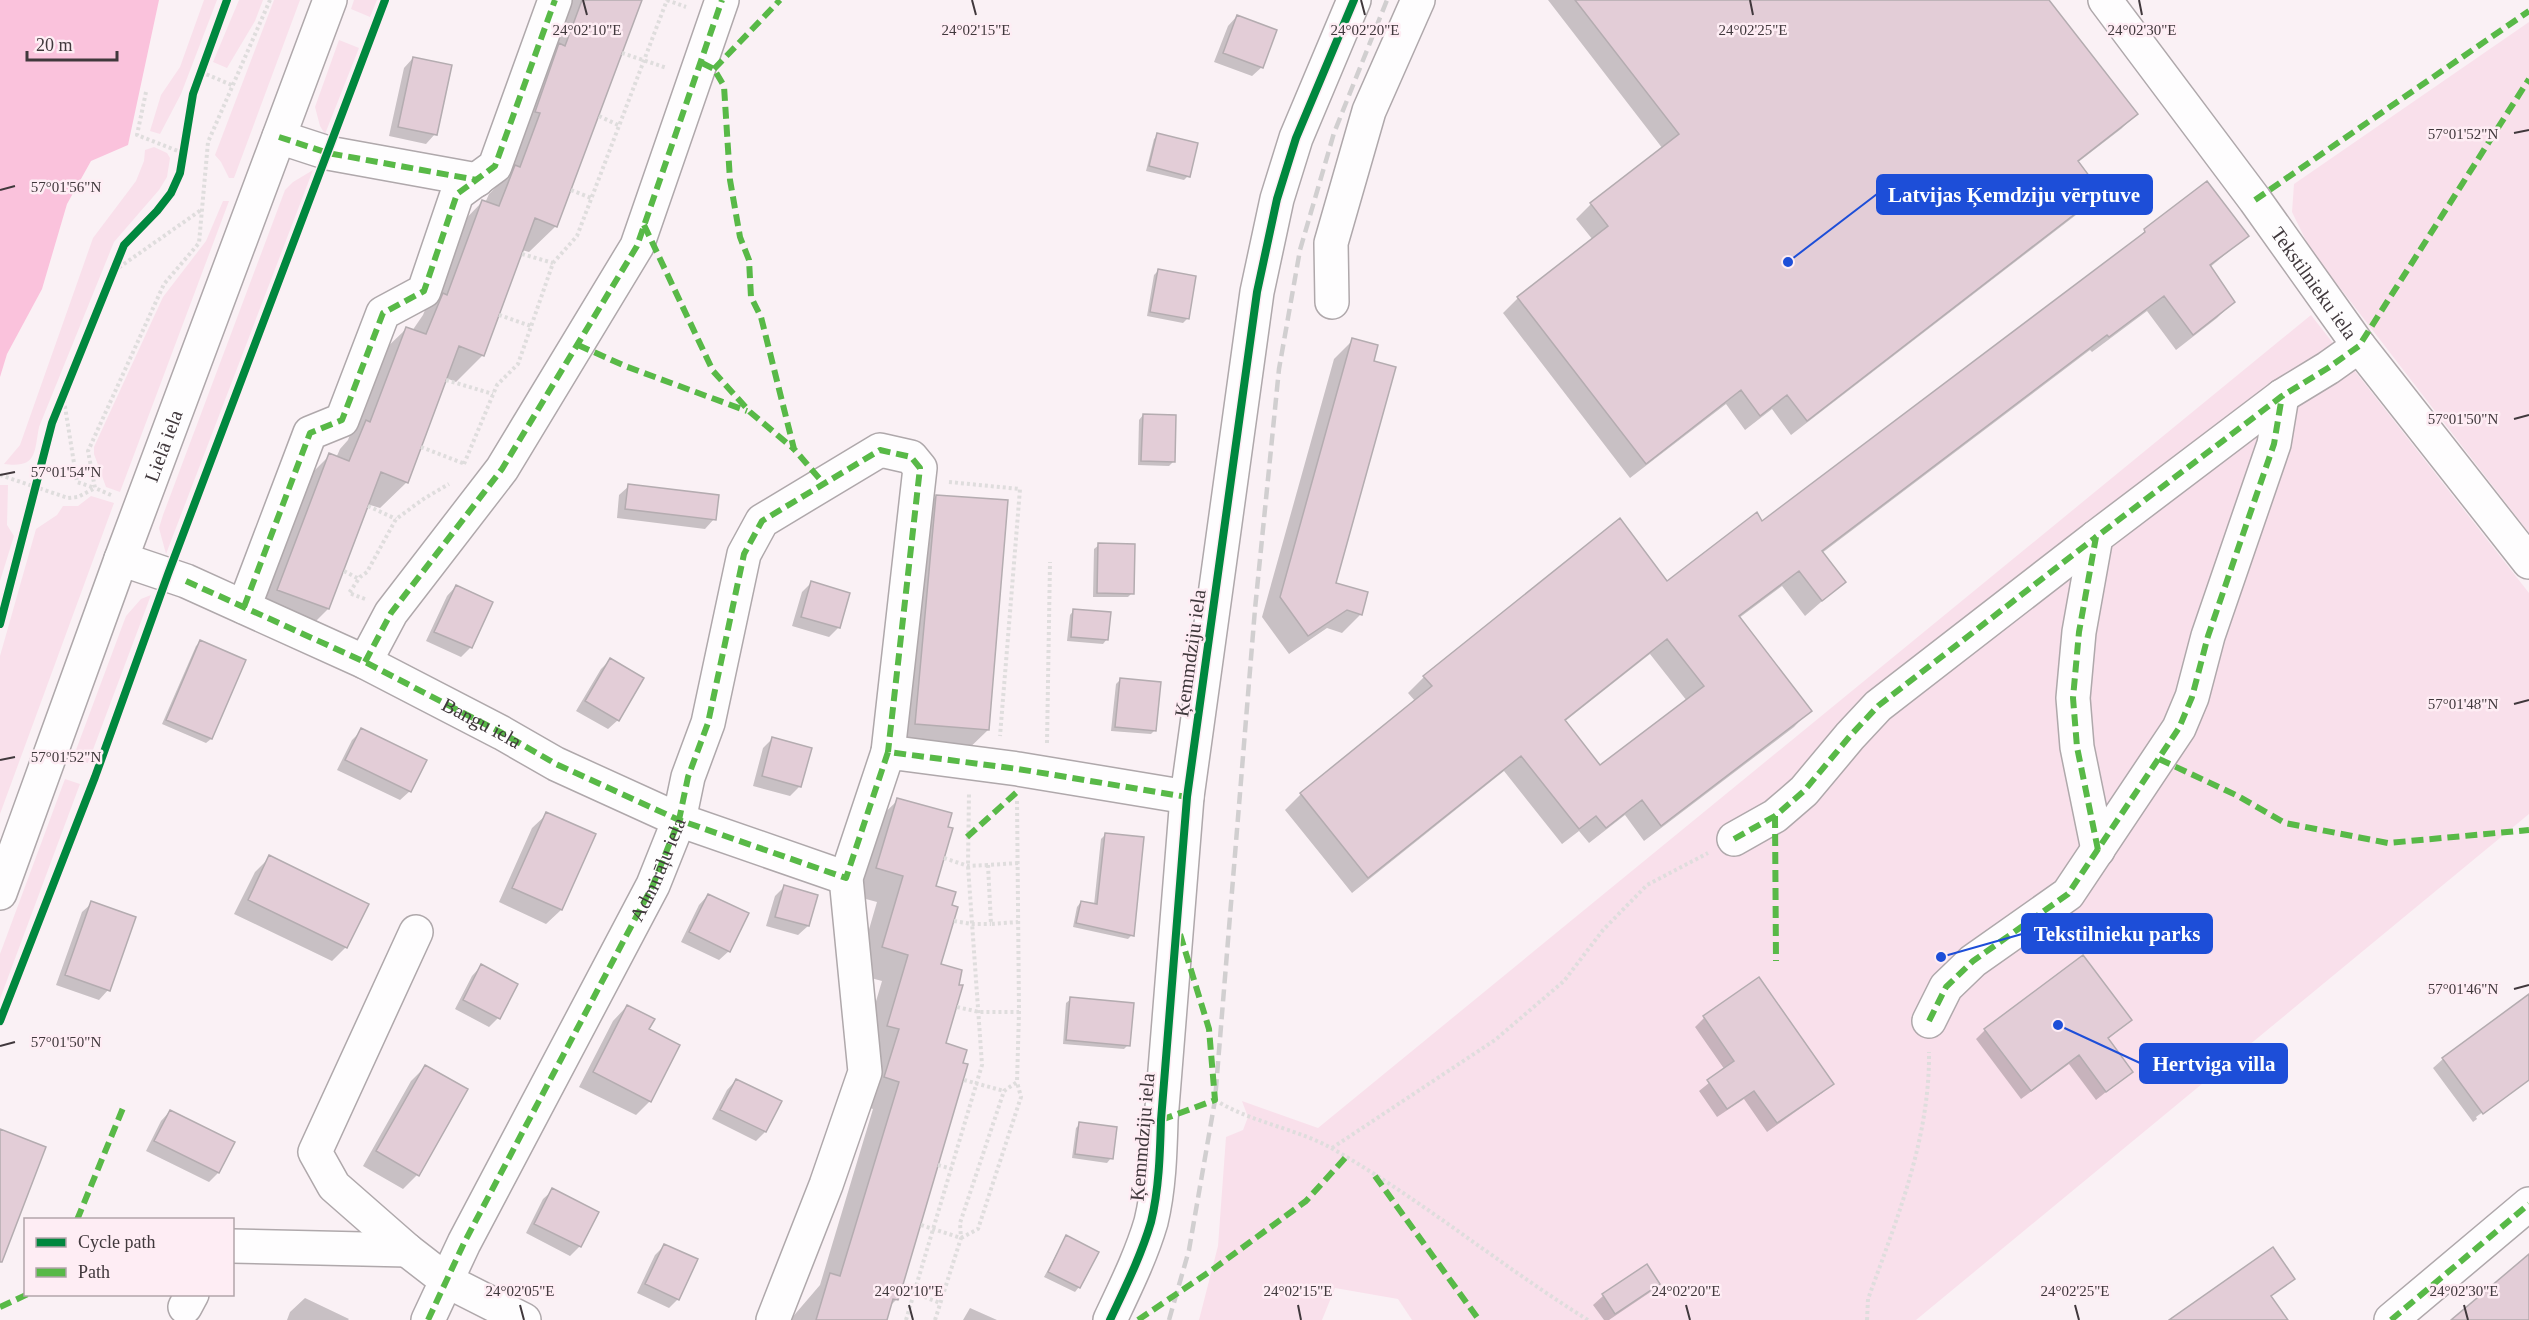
<svg xmlns="http://www.w3.org/2000/svg" width="2529" height="1320" font-family="'Times New Roman',serif">
	<rect width="100%" height="100%" fill="#faf1f5"/>
	<!-- green -->
	<path fill="#f9e0eb" d="M204 0H217L181 94 160 134 150 131 161 95 180 67Z
		M239 0H263L255 21 227 68 213 62Z
		M274 0H300L234 178H229L221 162 215 155Z
		M354 0H377L370 17 351 9Z
		M2529 22V533L2310 249 2292 212 2294 184Z
		M339 40 359 48 325 134 320 126 315 107Z
		M154 147 167 153 170 158 167 177 159 190 114 242 39 427C34 454 37 468 4 464L20 445 93 238 136 181 144 161 145 150Z
		M313 170 166 554 159 528 163 515 285 190 293 182Z
		M223 201H229L120 492 106 487 94 454V447L163 297 206 241Z
		M2311 315 2529 593V814L1916 1320H1412L1398 1299 1335 1288 1322 1320H1199L1218 1246 1226 1137 1243 1130 1248 1117 1242 1101 1318 1128Z
		M0 485H8L7 525 14 536 0 581Z
		M91 496 114 503 0 814V656L36 529 57 515 63 506H78Z
		M151 595 88 763 73 758 126 616 141 599Z
		M65 779 80 784 0 999V954Z"/>
	<!-- water -->
	<path fill="#fac2dc" d="M0 0H159L128 145 91 161 67 204 42 289 7 354 0 377Z"/>
	<!-- shadow -->
	<path fill="#0003" fill-rule="evenodd" d="M560 0H640L556 226 529 252 522 250 483 355 456 382 446 378 407 482 380 508 367 504 328 609 302 635 251 616 303 482 330 455 336 458 340 449 348 440 379 355 406 329 412 331 423 315 456 229 482 202 485 203 489 194 498 185Z
		M1548 0H2047L2136 114 2121 129 2077 163 2100 193 2085 208 1791 435 1772 409 1745 430 1726 404 1630 478 1503 313 1518 298 1593 240 1576 219 1591 204 1663 149Z
		M1237 16 1262 67 1252 76 1214 62 1228 26Z
		M413 58 435 134 426 144 389 136 404 68Z
		M1158 135 1188 176 1184 180 1146 171 1154 139Z
		M2145 231 2247 236 2209 268 2233 302 2217 318 2176 350 2147 311 2092 352 2090 350 1822 553 1844 582 1805 616 1782 586 1739 618 1810 710 1794 727 1644 841 1625 815 1589 843 1579 831 1562 844 1504 771 1352 893 1285 810 1301 794 1416 702 1408 693 1424 677 1667 583 1762 523 2131 244ZM1650 654 1687 701 1600 767 1564 722Z
		M1158 271 1187 319 1183 323 1147 316 1154 275Z
		M1353 340 1334 584 1361 614 1342 633 1327 628 1289 654 1262 617 1334 359Z
		M1143 415 1173 462 1169 466 1138 465 1139 420Z
		M629 486 714 519 705 529 617 518 619 495Z
		M936 496 988 730 961 756 889 751 910 523Z
		M1099 545 1132 593 1128 597H1093L1094 549Z
		M811 583 839 627 829 637 792 626 802 592Z
		M456 586 491 602 470 648 461 657 426 641 447 596Z
		M1074 610 1107 639 1103 644 1067 641 1070 615Z
		M200 642 244 660 211 739 206 743 162 724 196 646Z
		M610 660 618 720 608 729 576 711 601 669Z
		M1120 680 1155 730 1151 734 1111 731 1116 684Z
		M362 730 410 791 400 800 337 770 352 740Z
		M772 739 800 786 790 796 753 786 763 748Z
		M898 800 934 887 944 1045 897 1299 889 1307 885 1320H790L820 1285 873 1109 859 1104 861 1052 882 981 856 974 877 902 851 895 871 826Z
		M547 814 594 835 561 910 546 924 499 902 532 828Z
		M1105 835 1132 935 1128 939 1073 927 1077 907 1081 902 1094 905 1101 839Z
		M270 857 346 947 332 961 234 914 255 872Z
		M784 887 808 926 798 935 766 926 775 896Z
		M708 895 729 951 719 960 681 942 699 905Z
		M92 903 134 918 108 990 99 1000 56 985 82 912Z
		M481 966 498 1018 489 1027 455 1009 472 976Z
		M1071 999 1128 1045 1124 1049 1063 1044 1066 1003Z
		M2524 999 2529 1005V1078L2476 1117 2477 1119 2473 1122 2433 1068 2443 1059Z
		M627 1006 647 1030 650 1101 636 1115 579 1087 613 1021Z
		M1704 1018 1832 1083 1822 1093 1767 1132 1744 1099 1717 1117 1699 1091 1725 1070 1695 1027Z
		M2130 1020 2107 1040 2131 1072 2096 1100 2069 1064 2021 1099 1976 1039 1985 1030Z
		M425 1067 417 1175 403 1189 363 1166 411 1081Z
		M736 1080 780 1102 765 1132 756 1141 712 1119 727 1090Z
		M170 1111 233 1142 218 1173 209 1182 146 1151 161 1121Z
		M1080 1124 1111 1158 1107 1163 1072 1158 1076 1128Z
		M553 1190 580 1246 570 1256 526 1233 543 1199Z
		M1066 1237 1079 1287 1075 1292 1044 1277Z
		M665 1245 678 1299 669 1308 637 1293 655 1255Z
		M1647 1266 1658 1284 1649 1293 1609 1320H1604L1593 1305 1603 1296Z
		M305 1298 349 1319 348 1320H287L290 1312Z
		M970 1308 997 1320H963Z"/>
	<!-- building -->
	<path fill="#e3cdd7" stroke="#b4acb0" stroke-width="1.5" fill-rule="evenodd" d="M582 0H642L557 227 535 218 484 356 459 346 408 483 381 472 329 609 277 590 329 453 349 461 366 420 370 422 406 327 426 334 440 300 443 293 447 295 482 200 499 206 515 165 520 167 540 113 535 112 559 43 565 46Z
		M1575 0H2049L2138 114 2078 161 2102 193 1807 421 1787 395 1760 416 1741 390 1646 464 1517 297 1608 226 1590 203 1679 134Z
		M1237 15 1277 30 1263 68 1223 53Z
		M413 57 452 65 437 135 398 127Z
		M1157 133 1198 143 1190 177 1149 166Z
		M2207 181 2249 236 2210 265 2235 302 2193 335 2164 296 2109 337 2107 335 1822 551 1846 582 1822 601 1799 571 1739 616 1812 711 1661 826 1642 800 1606 828 1596 816 1579 829 1521 756 1368 878 1300 793 1432 686 1423 676 1620 518 1667 581 1757 512 1762 521 2145 232 2144 229ZM1667 639 1704 686 1600 765 1565 720Z
		M1158 269 1196 276 1189 319 1150 312Z
		M1352 338 1378 345 1374 361 1396 367 1336 583 1368 592 1362 615 1347 610 1308 636 1280 597Z
		M1143 414 1176 415 1175 462 1141 461Z
		M628 484 719 495 716 520 625 509Z
		M936 495 1008 500 989 730 915 724Z
		M1098 543 1135 544 1134 594 1097 593Z
		M811 581 850 593 840 628 801 617Z
		M456 585 493 602 472 648 434 632Z
		M1073 609 1111 612 1108 640 1071 637Z
		M200 640 246 660 212 739 166 720Z
		M610 658 644 678 619 721 585 701Z
		M1120 678 1161 682 1156 731 1115 727Z
		M361 728 427 760 411 792 345 760Z
		M772 737 812 748 801 787 762 776Z
		M897 798 952 813 948 827 953 828 936 886 956 892 952 905 958 907 941 964 962 970 959 985H963L946 1043 967 1050 963 1063 968 1064 902 1288 898 1300 893 1299 887 1320H816L830 1273 840 1276 899 1082 884 1077 899 1029 887 1026 908 955 882 947 903 876 876 868Z
		M546 812 596 834 562 910 512 888Z
		M1105 833 1144 837 1134 936 1076 923 1081 901 1097 904Z
		M269 855 369 904 347 948 248 900Z
		M784 885 818 895 809 926 775 917Z
		M708 894 749 913 730 952 689 932Z
		M91 901 136 917 110 991 65 975Z
		M2083 955 2132 1020 2108 1038 2133 1072 2106 1092 2079 1055 2031 1091 1984 1029Z
		M481 964 518 984 500 1019 463 1000Z
		M1759 977 1834 1084 1777 1123 1754 1091 1727 1109 1707 1080 1734 1061 1703 1016Z
		M2529 994V1080L2483 1114 2442 1058Z
		M1070 997 1134 1003 1130 1046 1066 1040Z
		M627 1005 655 1019 649 1029 680 1045 651 1102 593 1072Z
		M425 1065 468 1089 419 1176 376 1151Z
		M736 1079 782 1101 766 1132 720 1110Z
		M170 1110 235 1142 219 1173 154 1141Z
		M1079 1122 1117 1127 1113 1159 1075 1154Z
		M0 1129 46 1147 2 1262H0Z
		M552 1188 599 1212 581 1247 534 1224Z
		M1066 1235 1099 1252 1080 1288 1048 1272Z
		M664 1244 698 1259 679 1300 645 1284Z
		M2273 1247 2295 1279 2271 1296 2288 1320H2169Z
		M2529 1254V1320H2451Z
		M1647 1264 1660 1284 1615 1314 1602 1294Z"/>
	<g fill="none" stroke-linecap="round" stroke-linejoin="round">
		<!-- minor casing -->
		<g stroke="#afa8ab" stroke-width="36">
			<g id="minor">
				<path id="s1" d="M2105 0 2255 200 2359 346 2529 562"/>
				<path d="M279 137 328 153 477 180"/>
				<path d="M1332 302 1331 243 1369 111 1418 0"/>
				<path d="M121 559 186 581 365 662 502 733 556 764 679 820 846 878"/>
				<path d="M244 607 310 433 342 420 383 313 424 291 457 194 495 166 555 0"/>
				<path d="M365 662 391 613 502 469 637 246 722 0"/>
				<path d="M1734 839 1775 816 1804 791 1850 736 1878 706 2096 537"/>
				<path d="M2098 850 2077 747 2073 698 2079 632 2096 537 2282 396 2328 368 2359 346"/>
				<path id="s2" d="M0 893 121 559 330 0"/>
				<path d="M416 932 315 1152 334 1186 407 1250 447 1281 524 1320"/>
				<path d="M1929 1021 1946 987 1973 961 2068 894 2179 728 2192 697 2208 636 2274 444 2282 396"/>
				<path d="M232 1246 407 1250"/>
				<path d="M185 1307 192 1294"/>
				<path id="s3" d="M428 1320 464 1243 653 885 679 820 688 777 708 723 744 554 762 521 880 450 911 457 920 468 888 752"/>
				<path d="M773 1320 826 1185 865 1072 846 878 888 752 1018 769 1187 797"/>
				<path d="M1110 1320C1125 1288 1141 1256 1151 1222 1159 1189 1160 1154 1161 1120L1187 797 1257 292 1277 199 1296 138 1354 0"/>
				<path d="M2391 1320 2529 1204"/>
			</g>
		</g>
		<!-- path -->
		<path stroke="#dfdddd" stroke-width="4" stroke-dasharray="3 3" stroke-linecap="butt" d="M667 0 686 7
			M622 53 667 68
			M201 72 234 86
			M146 92 137 135 183 153
			M599 116 618 125
			M571 190 591 198
			M522 254 553 263
			M114 271 201 210
			M499 315 531 326
			M446 380 493 394
			M63 394 77 482 95 488
			M421 447 465 464
			M464 464 497 385 518 364 553 263 577 236 667 0
			M0 475 68 498 78 497 95 488
			M949 482 1020 489 1000 736
			M111 495 95 488 88 451 164 284 199 243 208 142 270 0
			M368 506 396 519
			M344 571 359 579
			M365 599 349 593 360 577 367 572 396 519 425 498 449 484
			M1047 743 1050 562
			M944 858 968 866 988 865
			M1018 863 988 865 991 924 1018 922
			M954 921 972 924H991
			M957 1007 979 1012H1019
			M964 1080 1004 1091
			M1215 1100C1252 1123 1296 1128 1333 1149 1422 1200 1501 1266 1588 1320
			M1332 1148 1495 1040 1564 981 1603 930 1647 885 1708 853
			M938 1165 952 1169
			M921 1225 961 1238 978 1229 1021 1097 1017 1082
			M902 1288 940 1303
			M906 1320 982 1065 968 866 969 793
			M935 1320 961 1238 960 1223 1004 1091 1017 1082 1019 1012 1017 799
			M1867 1320 1868 1299C1897 1219 1930 1138 1929 1052"/>
		<!-- minor -->
		<use href="#minor" stroke="#fefdfe" stroke-width="33"/>
		<!-- rail -->
		<path stroke="#d1cfd0" stroke-width="4.5" stroke-dasharray="12 6" stroke-linecap="butt" d="M1169 1320 1189 1250 1215 1100 1255 609 1279 369 1300 250 1334 133 1387 0"/>
		<!-- quiet -->
		<g stroke="#58b947" stroke-width="6" stroke-dasharray="12 6" stroke-linecap="butt">
			<path d="M702 63 714 69 724 86 730 180 740 237 749 260 751 297 761 317 794 449 824 484"/>
			<path d="M714 69 780 0"/>
			<path d="M279 137 328 153 477 180"/>
			<path d="M2255 200 2529 11"/>
			<path d="M644 225 713 371 750 412 794 449"/>
			<path d="M578 345 625 366 747 411"/>
			<path id="s4" d="M186 581 365 662 502 733 556 764 679 820 846 878 888 752 1018 769 1187 797"/>
			<path d="M244 607 310 433 342 420 383 313 424 291 457 194 495 166 555 0"/>
			<path d="M365 662 391 613 502 469 637 246 722 0"/>
			<path d="M2159 759 2238 796 2285 823 2388 843 2529 830"/>
			<path d="M1775 816 1776 961"/>
			<path d="M967 837 1017 792"/>
			<path d="M1734 839 1775 816 1804 791 1850 736 1878 706 2096 537"/>
			<path d="M2098 850 2077 747 2073 698 2079 632 2096 537 2282 396 2328 368 2359 346 2529 79"/>
			<path d="M1929 1021 1946 987 1973 961 2068 894 2179 728 2192 697 2208 636 2274 444 2282 396"/>
			<path d="M1161 1120 1215 1100 1209 1029 1180 934"/>
			<path d="M1375 1176 1479 1320"/>
			<path d="M77 1220 123 1108"/>
			<path d="M0 1307 28 1294"/>
			<path d="M428 1320 464 1243 653 885 679 820 688 777 708 723 744 554 762 521 880 450 911 457 920 468 888 752"/>
			<path d="M1138 1320 1212 1270 1306 1201 1346 1157"/>
			<path d="M2391 1320 2529 1204"/>
		</g>
		<!-- cycleway casing -->
		<g stroke="#feedf4" stroke-width="11">
			<path id="cycleway" d="M0 624 52 423 124 245 157 211 171 193 180 173 193 94 227 0
				M0 1021 95 777 168 574 385 0
				M1110 1320C1125 1288 1141 1256 1151 1222 1159 1189 1160 1154 1161 1120L1187 797 1257 292 1277 199 1296 138 1354 0"/>
		</g>
		<!-- cycleway -->
		<use href="#cycleway" stroke="#00873e" stroke-width="8"/>
	</g>
	<!-- ticks -->
	<path fill="none" stroke="#40383c" stroke-width="2" d="M583 0 587 15M972 0 976 15M1361 0 1365 15M1750 0 1753 15M2139 0 2142 15M2514 133 2529 130M0 190 15 186M2514 419 2529 415M0 475 15 472M2514 704 2529 700M0 760 15 757M2514 989 2529 985M0 1046 15 1042M520 1305 524 1320M909 1305 913 1320M1298 1305 1301 1320M1686 1305 1690 1320M2075 1305 2079 1320M2464 1305 2468 1320"/>
	<g text-anchor="middle" stroke-width="5" stroke-linejoin="round" paint-order="stroke">
		<!-- street labels -->
		<g font-size="20" fill="#40383c" stroke="#feedf4">
			<text dy="7" stroke="none"><textPath href="#s1" startOffset="352">Tekstilnieku iela</textPath></text>
			<text dy="7" stroke="none"><textPath href="#s2" startOffset="476">Lielā iela</textPath></text>
			<text transform="translate(1190 653) rotate(-82)" y="7">Ķemmdziju iela</text>
			<text dy="7" stroke="none"><textPath href="#s4" startOffset="328">Bangu iela</textPath></text>
			<text dy="7" stroke="none"><textPath href="#s3" startOffset="506">Admirāļu iela</textPath></text>
			<text transform="translate(1142 1137) rotate(-85)" y="7">Ķemmdziju iela</text>
		</g>
	</g>
	<g font-size="15" text-anchor="middle" fill="#40383c" stroke="#feedf4" stroke-width="5" stroke-linejoin="round" paint-order="stroke">
		<text x="587" y="35">24°02'10"E</text>
		<text x="976" y="35">24°02'15"E</text>
		<text x="1365" y="35">24°02'20"E</text>
		<text x="1753" y="35">24°02'25"E</text>
		<text x="2142" y="35">24°02'30"E</text>
		<text x="2463" y="139">57°01'52"N</text>
		<text x="66" y="192">57°01'56"N</text>
		<text x="2463" y="424">57°01'50"N</text>
		<text x="66" y="477">57°01'54"N</text>
		<text x="2463" y="709">57°01'48"N</text>
		<text x="66" y="762">57°01'52"N</text>
		<text x="2463" y="994">57°01'46"N</text>
		<text x="66" y="1047">57°01'50"N</text>
		<text x="520" y="1296">24°02'05"E</text>
		<text x="909" y="1296">24°02'10"E</text>
		<text x="1298" y="1296">24°02'15"E</text>
		<text x="1686" y="1296">24°02'20"E</text>
		<text x="2075" y="1296">24°02'25"E</text>
		<text x="2464" y="1296">24°02'30"E</text>
	</g>
	<!-- callouts -->
	<path fill="none" stroke="#1d4ed8" stroke-width="2" d="M1788 262L1877 194M1941 957L2022 934M2058 1025L2140 1063"/>
	<g fill="#1d4ed8" stroke="#feedf4" stroke-width="2">
		<circle cx="1788" cy="262" r="6"/>
		<circle cx="1941" cy="957" r="6"/>
		<circle cx="2058" cy="1025" r="6"/>
	</g>
	<g fill="#1d4ed8" stroke="#1d4ed8" stroke-width="2">
		<rect x="1877" y="175" width="275" height="39" rx="6"/>
		<rect x="2022" y="914" width="190" height="39" rx="6"/>
		<rect x="2140" y="1044" width="147" height="39" rx="6"/>
	</g>
	<g font-size="21" text-anchor="middle" font-weight="bold" fill="#fff">
		<text x="2014" y="202">Latvijas Ķemdziju vērptuve</text>
		<text x="2117" y="941">Tekstilnieku parks</text>
		<text x="2214" y="1071">Hertviga villa</text>
	</g>
	<!-- legend -->
	<rect x="24" y="1218" width="210" height="78" fill="#feedf4" stroke="#b2a5aa" stroke-width="1.5"/>
	<rect x="36" y="1238" width="30" height="9" fill="#00873e" stroke="#b2a5aa" stroke-width="1.5"/>
	<text x="78" y="1248" font-size="18" fill="#40383c">Cycle path</text>
	<rect x="36" y="1268" width="30" height="9" fill="#58b947" stroke="#b2a5aa" stroke-width="1.5"/>
	<text x="78" y="1278" font-size="18" fill="#40383c">Path</text>
	<!-- scale -->
	<path d="M27 51v9h90v-9" fill="none" stroke="#40383c" stroke-width="3"/>
	<text x="36" y="51" font-size="18" fill="#40383c" stroke="#feedf4" stroke-width="4.5" paint-order="stroke">20 m</text>
</svg>
